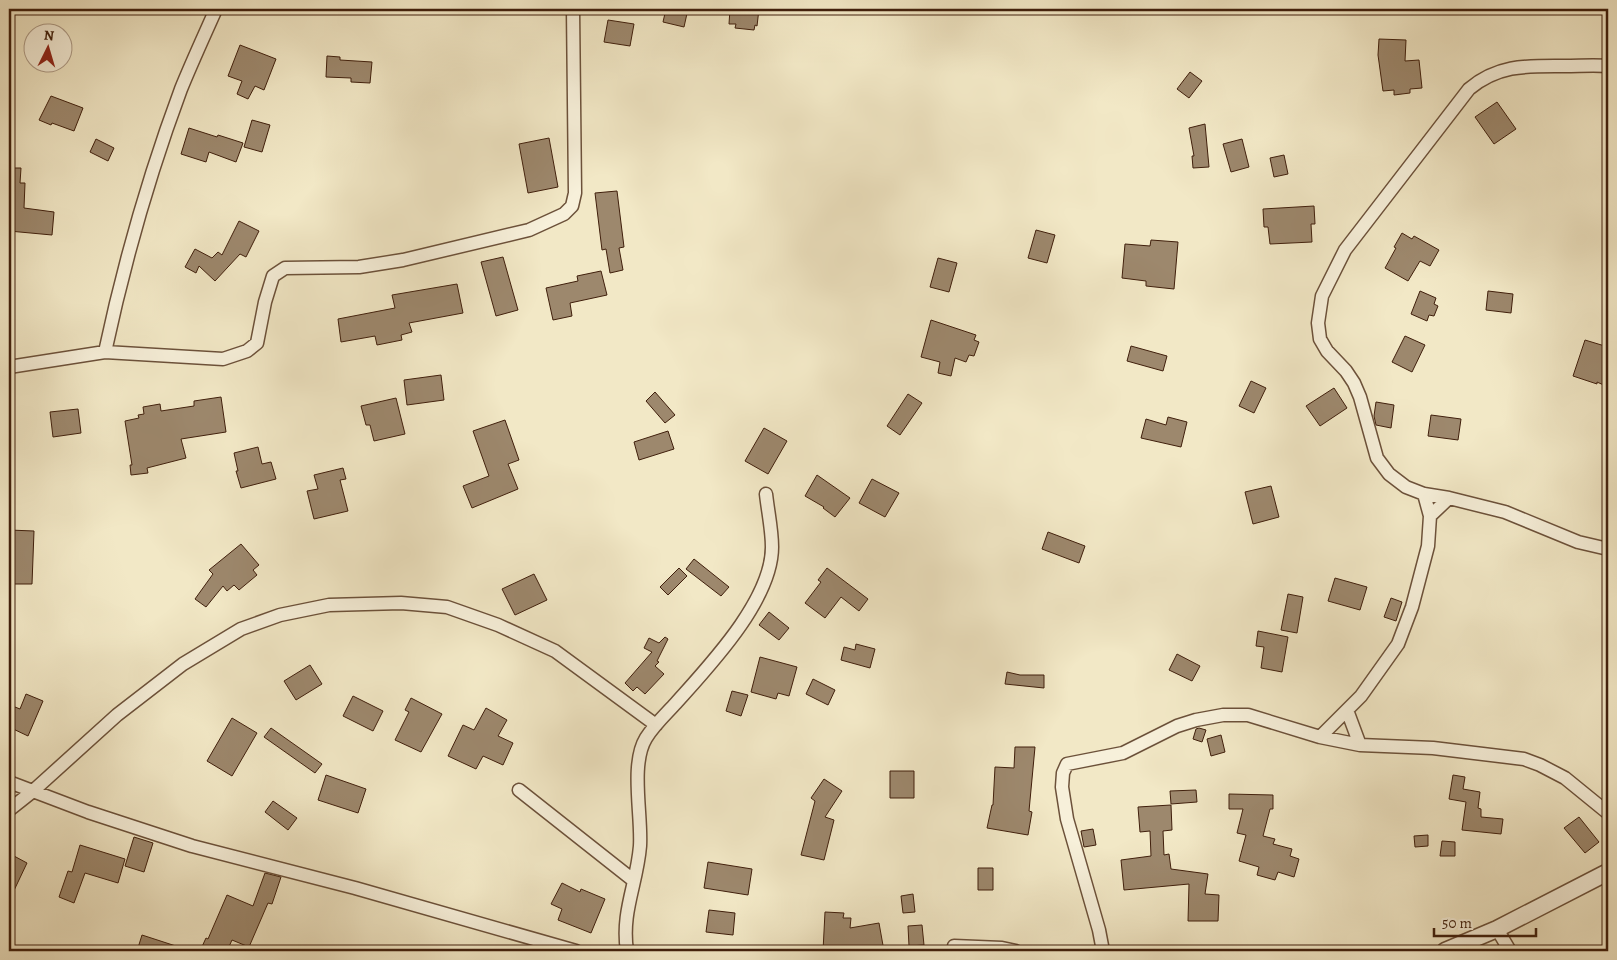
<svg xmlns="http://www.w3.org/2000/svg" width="1617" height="960" font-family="Alegreya,serif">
	<rect width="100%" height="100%" fill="#f2e8c6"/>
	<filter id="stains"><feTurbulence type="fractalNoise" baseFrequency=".004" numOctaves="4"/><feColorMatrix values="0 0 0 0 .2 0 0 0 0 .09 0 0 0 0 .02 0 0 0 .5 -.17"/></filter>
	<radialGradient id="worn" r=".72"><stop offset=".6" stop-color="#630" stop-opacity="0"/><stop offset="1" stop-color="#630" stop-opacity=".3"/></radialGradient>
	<!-- building -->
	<path fill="#9d886d" stroke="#401f0c" d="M666 9H688L684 27 663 22Z
		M730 9H759L757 26 755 25 754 30 735 28 736 24H729Z
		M608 20 634 24 630 46 604 42Z
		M1379 39 1406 40 1405 61 1419 60 1422 88 1410 89V93L1394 95V90L1383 91 1378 55Z
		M240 45 276 59 264 90 255 86 248 99 237 94 242 81 228 76Z
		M327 56 340 57V60L372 62 370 83 351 82V78L326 77Z
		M1190 72 1202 81 1189 98 1177 89Z
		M51 96 83 108 74 131 52 123 51 125 39 120Z
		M1497 102 1516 129 1494 144 1475 117Z
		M252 120 270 125 262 152 244 147Z
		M1205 124 1209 167 1193 168 1192 156H1194L1189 128Z
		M189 128 217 137 218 135 243 143 236 162 209 152 206 162 181 154Z
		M549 138 558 187 528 193 519 144Z
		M96 139 114 148 108 161 90 152Z
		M1242 139 1249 167 1231 172 1223 144Z
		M1284 155 1288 174 1274 177 1270 158Z
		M9 168H21L20 183H25L24 208 54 212 52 235 9 231Z
		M617 191 624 247 619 248 623 270 610 273 606 249 602 250 595 193Z
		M1314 206 1315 224H1311L1312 242 1270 244 1268 227H1264L1263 209Z
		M239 221 259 231 246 257 240 254 215 281 199 266 196 273 185 267 195 249 212 258 218 252 222 255Z
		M1036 230 1055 235 1047 263 1028 258Z
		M1402 233 1412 239 1414 236 1439 250 1430 266 1420 261 1408 281 1385 268 1396 248 1394 247Z
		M1151 240 1178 242 1174 289 1146 286V281L1122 278 1125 244 1150 246Z
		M503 257 518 310 496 316 481 262Z
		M938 258 957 263 949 292 930 287Z
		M601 271 607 295 570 303 572 316 553 320 546 288 578 281 577 276Z
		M457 284 463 313 409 323 412 332 401 335 402 340 377 345 375 336 341 342 338 319 395 308 392 295Z
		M1420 291 1436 298 1434 304 1438 306 1434 316 1429 315 1427 321 1411 314Z
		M1488 291 1513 294 1511 313 1486 310Z
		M931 320 976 335 974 340 979 342 974 356 969 355 966 362 955 358 951 376 938 373 940 362 921 357Z
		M1405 336 1425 345 1412 372 1392 362Z
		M1585 340 1608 347V387L1597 382V384L1573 376Z
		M1131 346 1167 356 1163 371 1127 361Z
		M441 375 444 400 407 405 404 380Z
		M1251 381 1266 388 1254 413 1239 406Z
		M1334 388 1347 408 1320 426 1306 406Z
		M655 392 675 415 665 423 646 401Z
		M908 394 922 403 900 435 887 426Z
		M221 397 226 432 181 439 186 458 147 468 148 473 131 475 130 465H132L125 421 139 418 138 415 144 414 143 407 160 404 161 411 194 406V401Z
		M396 398 405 434 374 441 370 425H366L361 406Z
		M1376 402 1394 405 1391 428 1376 425 1374 416Z
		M78 409 81 433 53 437 50 412Z
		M1431 415 1461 419 1458 440 1428 436Z
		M1168 417 1187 422 1181 447 1141 438 1146 419 1166 425Z
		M505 420 519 460 508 464 518 489 472 508 463 486 489 476 473 431Z
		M764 428 787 441 768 474 745 461Z
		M668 431 674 449 639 460 634 442Z
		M258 447 262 464 271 462 276 479 241 488 236 471H238L234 453Z
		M343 468 346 479 340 480 348 511 314 519 307 491 318 489 314 475Z
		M817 475 850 498 835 517 823 508 824 507 805 496Z
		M872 479 899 493 885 517 859 503Z
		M1271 486 1279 517 1253 524 1245 492Z
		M9 530 34 531 32 584H9Z
		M1048 532 1085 546 1079 563 1042 549Z
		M241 544 259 565 253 570 257 575 239 590 234 585 227 591 223 586 206 607 195 599 213 574 209 570Z
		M694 559 729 587 721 596 686 569Z
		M679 568 687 576 668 595 660 587Z
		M827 568 868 599 859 611 841 597 825 618 805 603 821 582 818 580Z
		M534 574 547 600 515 615 502 589Z
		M1335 578 1367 587 1360 610 1328 601Z
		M1288 594 1303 597 1297 633 1281 630Z
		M1391 598 1402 602 1396 621 1384 617Z
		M769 612 789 628 779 640 759 625Z
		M1258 631 1288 637 1282 672 1261 668 1264 647 1256 646Z
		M665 637 668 639 657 661 659 662 655 666 664 674 645 694 637 687 633 691 625 683 652 652 644 648 649 638 659 643Z
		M856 644 875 649 870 668 841 660 844 647 855 650Z
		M1177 654 1200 666 1192 681 1169 670Z
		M760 657 797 667 789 696 778 693 776 699 751 692Z
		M310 665 322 684 296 700 284 681Z
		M1007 672 1020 675H1044V688L1005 684Z
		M813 679 835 690 828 705 806 694Z
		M732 691 748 695 741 716 726 711Z
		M26 694 43 701 28 736 9 727V719L15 707 20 709Z
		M353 696 383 711 373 731 343 716Z
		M411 698 442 714 421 752 395 740 409 712 405 710Z
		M486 708 507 720 498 736 513 743 503 765 483 756 476 769 448 756 463 725 474 730Z
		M232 718 257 733 232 776 207 761Z
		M271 728 322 764 315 773 264 737Z
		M1199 728 1206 730 1202 742 1193 739 1196 729Z
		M1221 735 1225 752 1211 756 1207 739Z
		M1015 747H1035L1029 811 1032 812 1028 835 987 828 992 805H993L995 767 1014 768Z
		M890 771H914V798H890Z
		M326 775 366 789 358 813 318 800Z
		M1453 775 1465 777 1463 789 1480 792 1478 808 1481 809V817L1503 819 1501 834 1462 830 1466 802 1449 799Z
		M824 779 842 791 825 817 834 820 824 860 801 855 815 801 811 798Z
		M1196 790 1197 802 1171 804 1170 791Z
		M1229 794 1273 795V809H1270L1263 836 1275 839 1273 844 1292 849 1290 856 1299 859 1294 877 1278 872 1275 880 1257 875 1259 867 1239 861 1246 835 1237 833 1243 809H1229Z
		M273 801 297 818 288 830 265 812Z
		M1171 805 1172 830 1163 831 1164 855 1169 854 1171 869 1208 874 1205 894 1219 895 1218 921H1188L1189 884 1124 890 1121 860 1151 856 1150 831 1140 832 1138 807Z
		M1579 817 1599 842 1585 853 1564 828Z
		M1093 829 1096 845 1084 847 1081 831Z
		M1428 835V846L1415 847 1414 836Z
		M134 837 153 843 144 872 125 866Z
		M1442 841 1455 842V856H1440Z
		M80 845 125 859 118 883 85 873 74 903 59 897 68 871 72 872Z
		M14 856 27 863 9 901V867Z
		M708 862 752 869 748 895 704 888Z
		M978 868H993V890H978Z
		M265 873 281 877 272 904 268 903 249 947 232 940 227 951H200L206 938 208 939 227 895 253 906Z
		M562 883 580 892 581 889 605 899 591 933 558 920 562 909 551 904Z
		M913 894 915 912 903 913 901 896Z
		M709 910 735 913 733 935 706 932Z
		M825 912 844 913 843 918H851L850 928 879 923 884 951H823Z
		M922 925 924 945 909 946 908 926Z
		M142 935 185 949V951H137Z"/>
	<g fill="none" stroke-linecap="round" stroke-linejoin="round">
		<!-- minor casing -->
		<g stroke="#6c513a" stroke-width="15">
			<path id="minor" d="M1608 66C1594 65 1579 66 1565 66 1528 66 1499 64 1469 89L1345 250 1322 296 1318 323 1320 339 1327 351 1346 371 1354 383 1360 397 1377 458 1389 474 1406 487 1424 494 1449 498 1505 512 1578 542 1608 549
				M105 352C124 263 149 175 181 89 192 62 204 36 216 9
				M9 367 105 352 223 359 247 351 257 343 265 302 273 276 285 268 359 267 403 260 529 230 564 214 572 206 575 193 573 9
				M1430 516 1449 498
				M1347 710 1360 745
				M1320 737 1361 696 1398 644 1412 607 1428 546 1430 516 1424 494
				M9 782 88 812 192 846 355 888 576 951
				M519 790 633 880
				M9 810 33 791 117 715 183 664 241 629 280 615 329 605 401 603 447 607 498 625 555 651 656 725
				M1497 929 1510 951
				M954 946 1002 948 1016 951
				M627 951C621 912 637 884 640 846 642 815 630 764 646 738 654 725 666 714 676 703 710 665 772 600 772 547 772 530 768 512 766 494
				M1103 951 1099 930 1067 819 1062 787 1063 773 1067 764 1123 753 1177 726 1196 720 1223 715H1248L1320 737 1360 745 1433 748 1524 759 1540 765 1565 778 1608 813"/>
		</g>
		<!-- tertiary casing -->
		<g stroke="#6c513a" stroke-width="19">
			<path id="tertiary" d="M1445 951 1497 929 1608 872"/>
		</g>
		<!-- minor -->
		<use href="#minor" stroke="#f7f0da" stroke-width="12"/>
		<!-- tertiary -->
		<use href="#tertiary" stroke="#f7f0da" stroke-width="16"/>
	</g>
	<!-- margin -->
	<rect width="1617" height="960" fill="none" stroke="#f2e8c6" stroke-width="30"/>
	<rect x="10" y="10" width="1597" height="940" fill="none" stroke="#401f0c" stroke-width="2.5"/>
	<rect x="15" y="15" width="1587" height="930" fill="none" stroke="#401f0c"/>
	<!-- north arrow -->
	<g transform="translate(48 48) rotate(5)"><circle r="24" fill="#f7f0da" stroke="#ae9c88"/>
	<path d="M0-4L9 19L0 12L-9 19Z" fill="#8f2418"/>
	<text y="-8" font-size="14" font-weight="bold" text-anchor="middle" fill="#401f0c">N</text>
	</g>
	<!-- scale -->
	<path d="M1434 928v8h102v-8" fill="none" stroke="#401f0c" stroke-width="2.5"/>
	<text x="1442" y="928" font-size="15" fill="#401f0c" stroke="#f7f0da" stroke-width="4" paint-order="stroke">50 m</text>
	<rect width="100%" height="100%" filter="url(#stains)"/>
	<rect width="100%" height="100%" fill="url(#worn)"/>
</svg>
